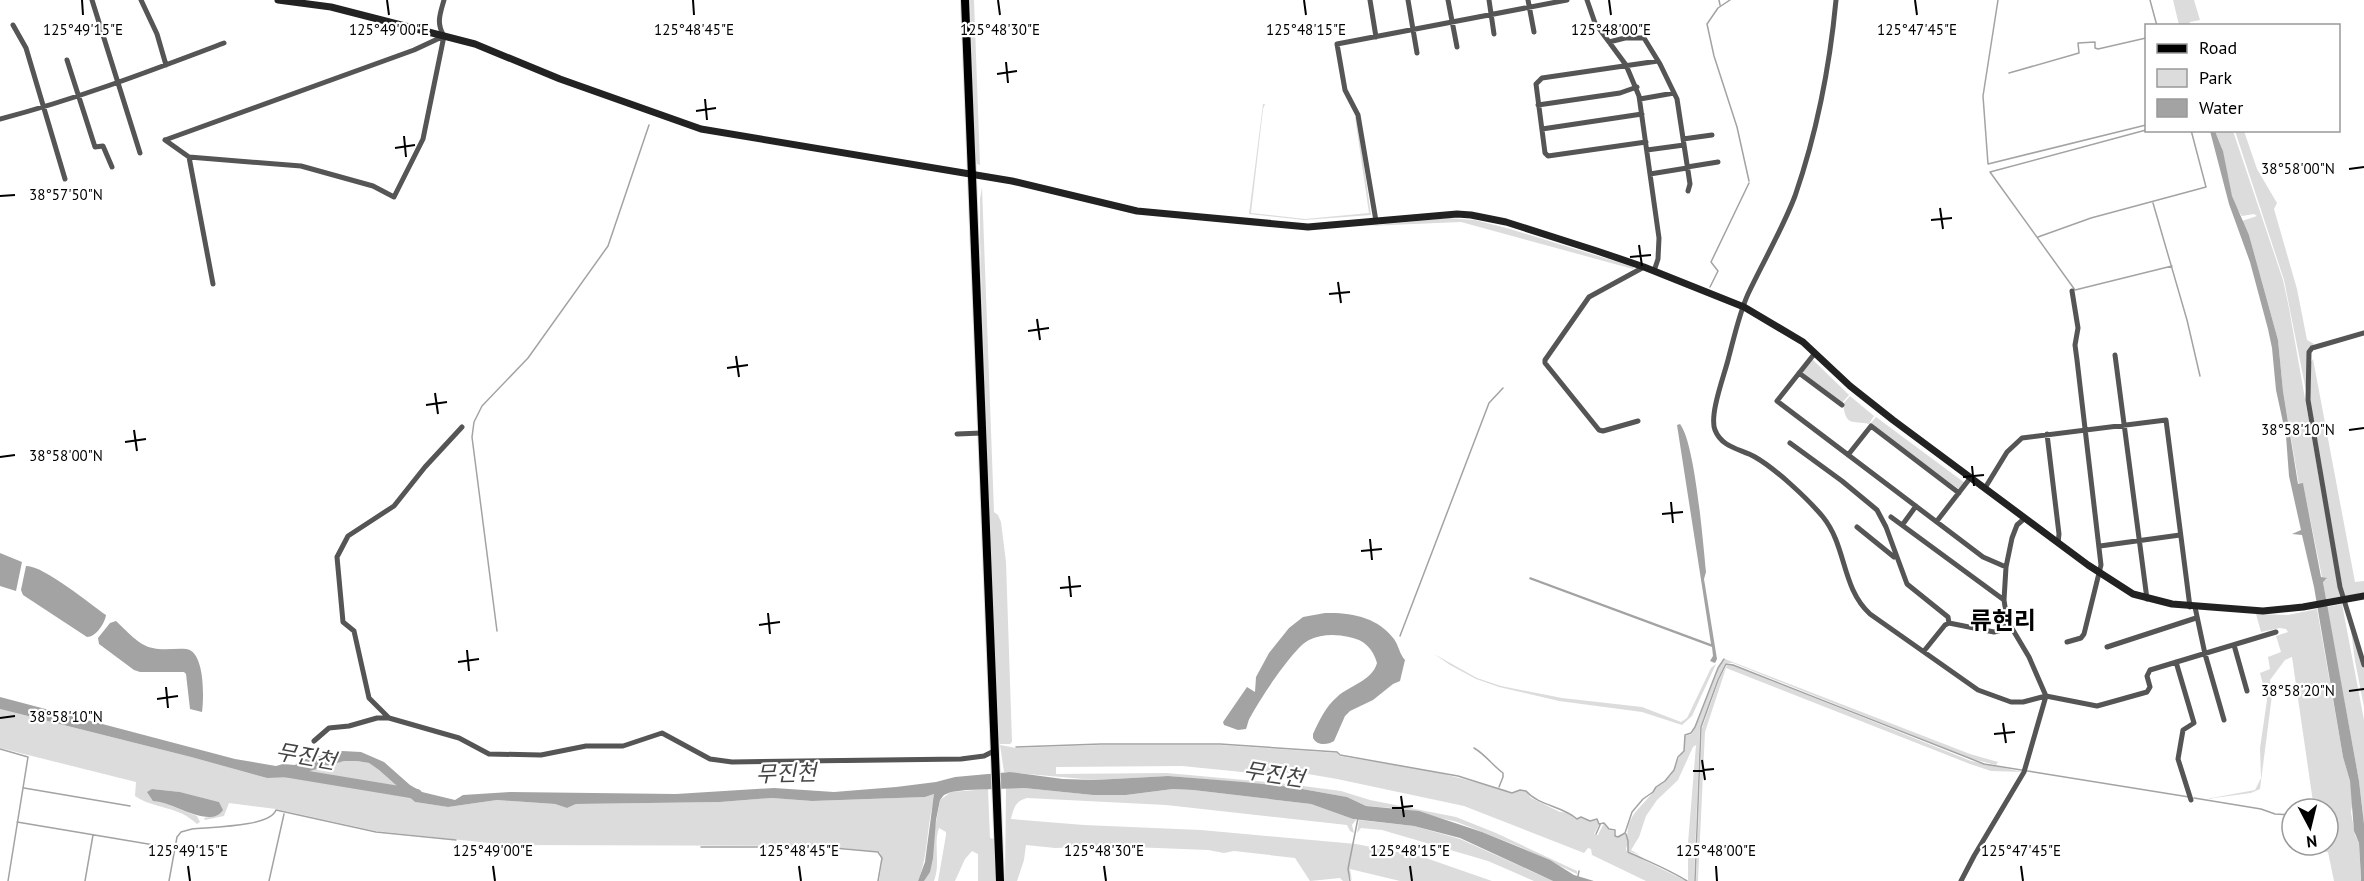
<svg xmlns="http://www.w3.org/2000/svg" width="2364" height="881" font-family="'PT Sans','Noto Sans KR',sans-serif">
	<rect width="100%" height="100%" fill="#fff"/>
	<!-- green -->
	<path fill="#dcdcdc" d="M970 0H974L980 165 977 164 976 159Z
		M2173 0H2194L2200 20 2190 22 2189 25H2179Z
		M1263 104H1265L1263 109 1251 213 1305 219 1369 213 1355 117 1357 118 1371 215 1304 220 1249 214Z
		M2215 131H2233L2283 280 2289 308 2340 597 2326 599 2323 581 2327 579 2322 577 2303 484 2299 485 2283 391 2278 340 2249 235 2242 221 2257 216 2254 214 2242 216C2228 197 2228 175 2223 153 2222 146 2218 138 2215 131Z
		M2235 131H2244L2257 169 2277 203 2274 209 2297 289 2307 340 2314 344 2310 348 2306 391 2284 280Z
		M982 187 994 512 998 515 1001 522 1006 562 1012 742 1010 744H1000L997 730 980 240V199Z
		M1448 218 1475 220 1510 229 1634 267 1633 269 1461 222 1367 226Z
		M1812 359 1849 395 1842 403 1802 372Z
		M2313 359 2355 582 2364 581V593L2345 596 2342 585 2310 401 2311 362Z
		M1850 396 1874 416 1869 424C1852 420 1846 427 1843 404Z
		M1876 417 1965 483 1960 490 1870 424Z
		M2342 604 2364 720V824L2359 781 2327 607Z
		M2317 609 2343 757 2350 781 2353 800 2351 812 2355 835 2359 843 2361 881H2334L2328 852H2317L2315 845H2328V809H2314L2292 657 2285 660 2270 680 2272 695 2260 789 2251 793 2206 799 2255 790 2261 778 2260 748 2267 700 2260 673 2270 669 2268 657 2281 652 2276 636 2288 632 2286 629 2280 628 2261 632 2256 614 2288 615Z
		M2350 623 2364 669V707L2355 661Z
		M1434 654 1477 678 1501 686 1562 698 1642 707 1681 722 1687 718 1711 668 1716 664 1692 716 1682 725 1642 712 1559 701 1499 687 1476 679 1450 665Z
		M1725 659 1970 754 1998 762 1996 765 1972 759 1733 663H1726L1717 680 1700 728 1694 881H1688V843L1696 745 1693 747 1678 780 1657 800 1646 816 1639 837 1631 850 1640 855 1628 851C1624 813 1637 814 1657 787 1660 782 1667 781 1671 775 1677 767 1677 757 1684 751L1685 736 1692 734 1695 727 1718 669Z
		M1727 665H1733L1971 761 2023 772 1991 771 1970 764 1726 668 1705 732 1698 881H1696L1702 728 1719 680Z
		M0 709 191 757 267 778 344 761H357L369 763 379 770 415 802 448 807 497 800 555 804 567 808 576 804 720 802 772 798 812 801 925 797 934 794 935 797C926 825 929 854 918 881H879L882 862 880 852 823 846 508 845 376 831 276 809 229 803 224 816 205 820 204 818 218 815 219 802 180 792 152 789 159 801 197 816 200 822 197 824C177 805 156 810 135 796L136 782 0 748Z
		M1000 745 1016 748 1101 745H1220L1337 753 1339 756 1432 771 1506 790 1512 794 1520 790 1526 791 1531 798 1560 812 1570 813 1577 819 1581 818 1590 821 1597 820 1599 825 1594 834 1598 835 1604 823 1609 830 1614 831 1615 837 1625 833 1628 841 1626 849 1627 852C1646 861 1666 871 1686 881H1646L1592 855 1591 849 1588 848 1584 853 1464 806 1337 779 1302 773 1242 772 1182 766 1056 767V774L1167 773 1288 784 1341 791 1370 800 1456 817 1496 833 1577 871V874L1520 847 1457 822 1403 809 1366 806 1347 797 1291 787 1168 776 1095 780 1004 772Z
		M1006 788H1024L1093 795H1126L1173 789 1193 790 1311 804 1356 820 1352 825 1354 833 1350 831 1347 825 1166 805 1027 798C1015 801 1014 808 1011 819L1084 825 1201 830 1356 844 1423 857 1492 881H1400L1350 869 1352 881 1348 871 1349 881H1343L1340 878 1310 881 1295 858 1234 851 1224 853 1208 850 1106 846 1055 848 1026 845 1024 860 1017 881H1005Z
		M988 789 990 838 994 839 997 881H978V854L972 851 965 859 955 881H938L946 835V832L939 828C933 845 941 863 934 881H924C933 867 932 854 933 839 935 826 938 813 940 800L951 792Z
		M1359 820 1414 826 1460 839 1553 881H1534L1488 861 1382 830 1361 828 1357 833Z"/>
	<!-- water -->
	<path fill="#a3a3a3" d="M2210 131H2215L2223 151 2232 196 2249 235 2278 340 2283 391 2298 484 2303 483 2321 577 2327 578 2323 582 2359 781 2364 824V881H2361V878L2359 843 2354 831 2350 781 2343 757 2314 587 2302 535 2292 534 2301 530 2289 476 2286 436 2276 390 2272 348 2268 329 2250 262 2229 204Z
		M1680 424C1695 443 1703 542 1706 572L1704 579 1717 659 1715 663 1710 661 1713 656 1712 647 1529 579 1530 577 1711 644 1677 425Z
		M0 553 22 562 16 591 0 586Z
		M26 566C43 565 90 604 106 615 105 623 96 637 87 637L23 595 21 590Z
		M1325 613C1350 612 1378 617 1394 639 1399 646 1399 653 1405 660L1400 681 1393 684 1373 700 1350 711 1345 716 1334 741C1328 745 1317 746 1313 738V734C1319 721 1326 706 1337 697 1350 685 1372 681 1377 663 1373 649 1365 640 1349 637 1336 634 1321 634 1309 640 1295 646 1259 700 1251 716 1248 720 1248 724 1246 729L1238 730 1224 725 1223 722 1247 687 1255 692 1256 677 1269 653 1289 628 1303 617Z
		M116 621C126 630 139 646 153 648 164 651 175 648 186 649 205 651 204 698 202 712L190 709 186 674 184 672H140L134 670 99 644 98 638 110 623Z
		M0 697 235 759 276 766 283 764 295 765 302 760 342 751 361 752 384 762 410 785 422 792 455 800 463 795 510 792 676 794 774 788 834 792 896 787 936 782 955 777 1010 772 1063 779 1095 780 1168 776 1243 782 1291 787 1347 797 1366 806 1419 811 1482 832 1550 860 1574 875 1594 881H1553L1460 838 1414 826 1353 819 1311 804 1193 790 1173 789 1126 795H1093L1024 788 966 790 951 792 944 795 940 800 936 820 933 858 930 872 924 881H918L925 862 934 794 925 797 812 801 772 798 720 802 576 804 567 808 555 804 497 800 448 807 415 802 379 770 369 763 357 761H344L289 777 267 778 191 757 0 709Z
		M152 789 180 792 219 802 223 810C210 830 172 801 153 801L147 792Z"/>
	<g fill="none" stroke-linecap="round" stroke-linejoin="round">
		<!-- stream -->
		<path stroke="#a3a3a3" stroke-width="1.5" d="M1719 0 1720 5
			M1730 0 1718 8 1707 24 1714 56 1737 127 1749 181
			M1998 0 1983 96 1988 164 2146 125
			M2150 0 2157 26
			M2009 73 2079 53 2078 43 2095 42V48L2098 49 2146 38
			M2146 130 1990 172 2075 290 2172 266
			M2153 203 2187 320 2200 376
			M2038 237 2091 218 2206 187 2191 130
			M1710 287 1718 271 1711 262 1749 183
			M497 631 472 437 474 422 482 406 528 358 608 246 649 125
			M1400 636 1489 403 1503 388
			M1016 747 1101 744H1220L1337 752 1340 755 1458 776 1512 793 1520 790 1526 791C1539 806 1563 806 1577 819L1581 817 1590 821 1597 819 1599 824 1604 823 1609 829 1615 830V836L1618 837 1625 833 1632 812 1643 799 1653 792 1656 787 1665 781 1674 770 1678 757 1684 751 1685 735 1691 733 1695 727 1718 668 1724 659
			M1474 748C1486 755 1492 765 1503 773V777L1499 787
			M0 749 28 757 8 881
			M24 788 130 806
			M2194 798 2261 809 2275 814 2292 815
			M17 822 172 848
			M1596 834 1600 825
			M1626 834 1628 841V852C1647 861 1668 869 1687 881
			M701 847H823L878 852 882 858 878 881
			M85 881 93 835
			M169 881 177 837 181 832 192 829C210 827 270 827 276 810L376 832 456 840
			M269 881 284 814
			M1350 881 1348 869 1358 818
			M1577 881 1579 871
			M1695 881 1701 727 1718 680 1726 664 1733 665 1984 764 2189 797"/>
		<!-- river -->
		<path stroke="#a3a3a3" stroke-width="10" d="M284 772 417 794"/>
		<!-- primary casing -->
		<g stroke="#dbdbdb" stroke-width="10">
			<path id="primary" d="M965 0 1000 881"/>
		</g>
		<!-- minor -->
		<path stroke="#555" stroke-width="5" d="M92 0 140 153
			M141 0 157 34 166 65
			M1370 0 1376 37
			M1408 0 1417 53
			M1448 0 1457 47
			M1489 0 1494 34
			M1528 0 1534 32
			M1587 0 1595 23 1626 65 1639 96 1659 238 1658 259 1654 271
			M1836 0C1830 64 1816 135 1795 196 1782 230 1763 262 1748 294 1739 314 1734 338 1728 360 1724 376 1709 415 1715 430 1722 448 1741 449 1755 457 1776 469 1808 499 1823 517 1847 547 1841 587 1870 614L1978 690 2011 702H2023L2046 696
			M13 25 26 48 65 179
			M1609 42 1625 38H1644L1660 64 1677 99 1690 184 1688 191
			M67 60 95 147 103 146 112 167
			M1640 99 1674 93
			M1538 105 1620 93 1637 87
			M0 119C77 99 150 71 224 43
			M1542 129 1642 114
			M1683 139 1712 135
			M165 140 414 50 444 36
			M165 140 189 157 213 284
			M1646 142 1548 156 1545 153 1536 84 1542 78 1658 61
			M1647 150 1684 145
			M189 157 301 166 373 186 394 197 423 139 444 36C436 23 440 14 444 0
			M1687 167 1718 162
			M1650 174 1687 168
			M1376 221 1358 115 1345 90 1337 44 1567 0
			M2364 333 2312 348 2309 352 2308 400 2340 587 2364 665
			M1815 353 1777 401 1983 557 2006 567
			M2115 355 2147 599
			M1799 373 1842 405
			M1638 421 1603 431 1599 430 1545 363V360L1589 297 1644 267
			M462 427 425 467 394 506 348 536 337 557 343 622 354 631 369 698 389 718 459 738 489 754 541 755 586 746H623L662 733 710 759 732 762 961 759 984 756 994 751
			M957 434 982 433
			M2047 434 2059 534 2058 543
			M1790 443 1842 481 1877 510 1886 527 1907 584 1948 617 1949 623
			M1848 455 1871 426 1959 493
			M1985 488 2007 452 2022 438 2166 420 2190 607
			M1891 517 2004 600
			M2025 518 2017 525 2012 538 2006 567 2004 600 2007 620 2029 657 2046 696 2097 706 2147 692 2150 687 2147 676 2150 670 2276 632
			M1937 521 1971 477
			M1903 524 1916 506
			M1857 527 1894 557
			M2100 546 2180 535
			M2195 607 2205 654 2224 720
			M2067 642 2081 638 2084 634 2101 565 2077 360 2075 345 2078 328 2072 291
			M2234 645 2247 691
			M2107 647 2196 618
			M1924 651 1945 625 1949 623 1994 632C2003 630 2006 628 2007 620
			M2176 662 2194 723 2183 730 2178 759 2191 800
			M314 741 329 728 349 726 377 718H389
			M1961 881 1974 856 2024 772 2046 696"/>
		<!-- secondary -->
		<path stroke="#222" stroke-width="7" d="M278 0 331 7 475 44 560 79 701 129 1012 181 1137 211 1308 227 1457 214 1471 215 1506 222 1597 251 1644 267 1744 307 1803 342 1850 386 1893 420 2088 565 2133 594 2172 604 2263 611 2303 607 2364 596"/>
		<!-- primary -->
		<use href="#primary" stroke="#000" stroke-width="8"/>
	</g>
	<!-- ticks -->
	<path fill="none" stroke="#000" stroke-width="2" d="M82 0 83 15M387 0 389 15M693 0 694 15M998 0 1000 15M1304 0 1306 15M1609 0 1611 15M1915 0 1917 15M1006 62 1008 83M997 74 1017 71M705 99 707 120M696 111 716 108M404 136 406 157M395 148 415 145M2349 169 2364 167M0 196 15 195M1940 208 1943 229M1931 220 1952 218M1639 245 1642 266M1630 257 1651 255M1338 282 1341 303M1329 294 1350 292M1037 319 1040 340M1028 331 1049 328M736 356 739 377M727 368 748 365M435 393 438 414M426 405 447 402M134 430 137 451M2349 430 2364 428M125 442 146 439M0 457 15 455M1972 466 1974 486M1963 477 1984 475M1671 502 1673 523M1662 514 1683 512M1370 539 1372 560M1361 551 1382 549M1069 576 1071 597M1060 588 1081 586M768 613 770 634M759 625 780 622M467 650 469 671M458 662 479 659M166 687 168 708M2349 691 2364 689M157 699 178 696M0 718 15 716M2003 723 2006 743M1994 734 2015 732M1702 760 1705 780M1693 771 1714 769M1401 796 1404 817M1392 808 1413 806M188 866 190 881M493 866 495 881M799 866 801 881M1104 866 1106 881M1410 866 1412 881M1716 866 1717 881M2021 866 2023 881"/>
	<g text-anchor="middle" stroke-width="4.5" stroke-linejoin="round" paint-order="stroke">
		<!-- water labels -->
		<g font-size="22" font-style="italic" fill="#444" stroke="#fff">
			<text transform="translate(306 756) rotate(10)" y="8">무진천</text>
			<text transform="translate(786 773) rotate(-2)" y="8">무진천</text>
			<text transform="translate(1274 774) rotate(9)" y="8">무진천</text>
		</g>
		<!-- quarter labels -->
		<g font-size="24" font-weight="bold" fill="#000" stroke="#fff">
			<text x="2003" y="629">류현리</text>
		</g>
	</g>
	<g font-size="15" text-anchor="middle" fill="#000" stroke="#fff" stroke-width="4.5" stroke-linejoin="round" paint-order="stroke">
		<text x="83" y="35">125°49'15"E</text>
		<text x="389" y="35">125°49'00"E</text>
		<text x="694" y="35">125°48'45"E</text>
		<text x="1000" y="35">125°48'30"E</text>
		<text x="1306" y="35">125°48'15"E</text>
		<text x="1611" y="35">125°48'00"E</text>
		<text x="1917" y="35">125°47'45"E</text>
		<text x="2298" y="174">38°58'00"N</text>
		<text x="66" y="200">38°57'50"N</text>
		<text x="2298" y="435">38°58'10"N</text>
		<text x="66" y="461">38°58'00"N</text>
		<text x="2298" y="696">38°58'20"N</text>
		<text x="66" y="722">38°58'10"N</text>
		<text x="188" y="856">125°49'15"E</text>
		<text x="493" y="856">125°49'00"E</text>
		<text x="799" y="856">125°48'45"E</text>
		<text x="1104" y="856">125°48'30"E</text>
		<text x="1410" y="856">125°48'15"E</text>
		<text x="1716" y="856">125°48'00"E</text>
		<text x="2021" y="856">125°47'45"E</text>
	</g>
	<!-- legend -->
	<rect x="2145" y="24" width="195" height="108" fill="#ffffff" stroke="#999999" stroke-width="1.5"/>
	<rect x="2157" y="44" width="30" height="9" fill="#000000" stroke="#999999" stroke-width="1.5"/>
	<text x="2199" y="54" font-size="18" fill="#000000">Road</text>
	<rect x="2157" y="69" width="30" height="18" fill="#dcdcdc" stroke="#999999" stroke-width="1.5"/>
	<text x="2199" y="84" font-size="18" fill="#000000">Park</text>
	<rect x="2157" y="99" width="30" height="18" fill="#a3a3a3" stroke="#999999" stroke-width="1.5"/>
	<text x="2199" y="114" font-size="18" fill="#000000">Water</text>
	<!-- north arrow -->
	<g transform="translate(2310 827) rotate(173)"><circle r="28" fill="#ffffff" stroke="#999999" stroke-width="1.5"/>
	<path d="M0-4.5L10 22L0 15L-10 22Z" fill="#000000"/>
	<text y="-9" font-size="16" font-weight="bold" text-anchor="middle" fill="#000000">N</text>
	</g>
</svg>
